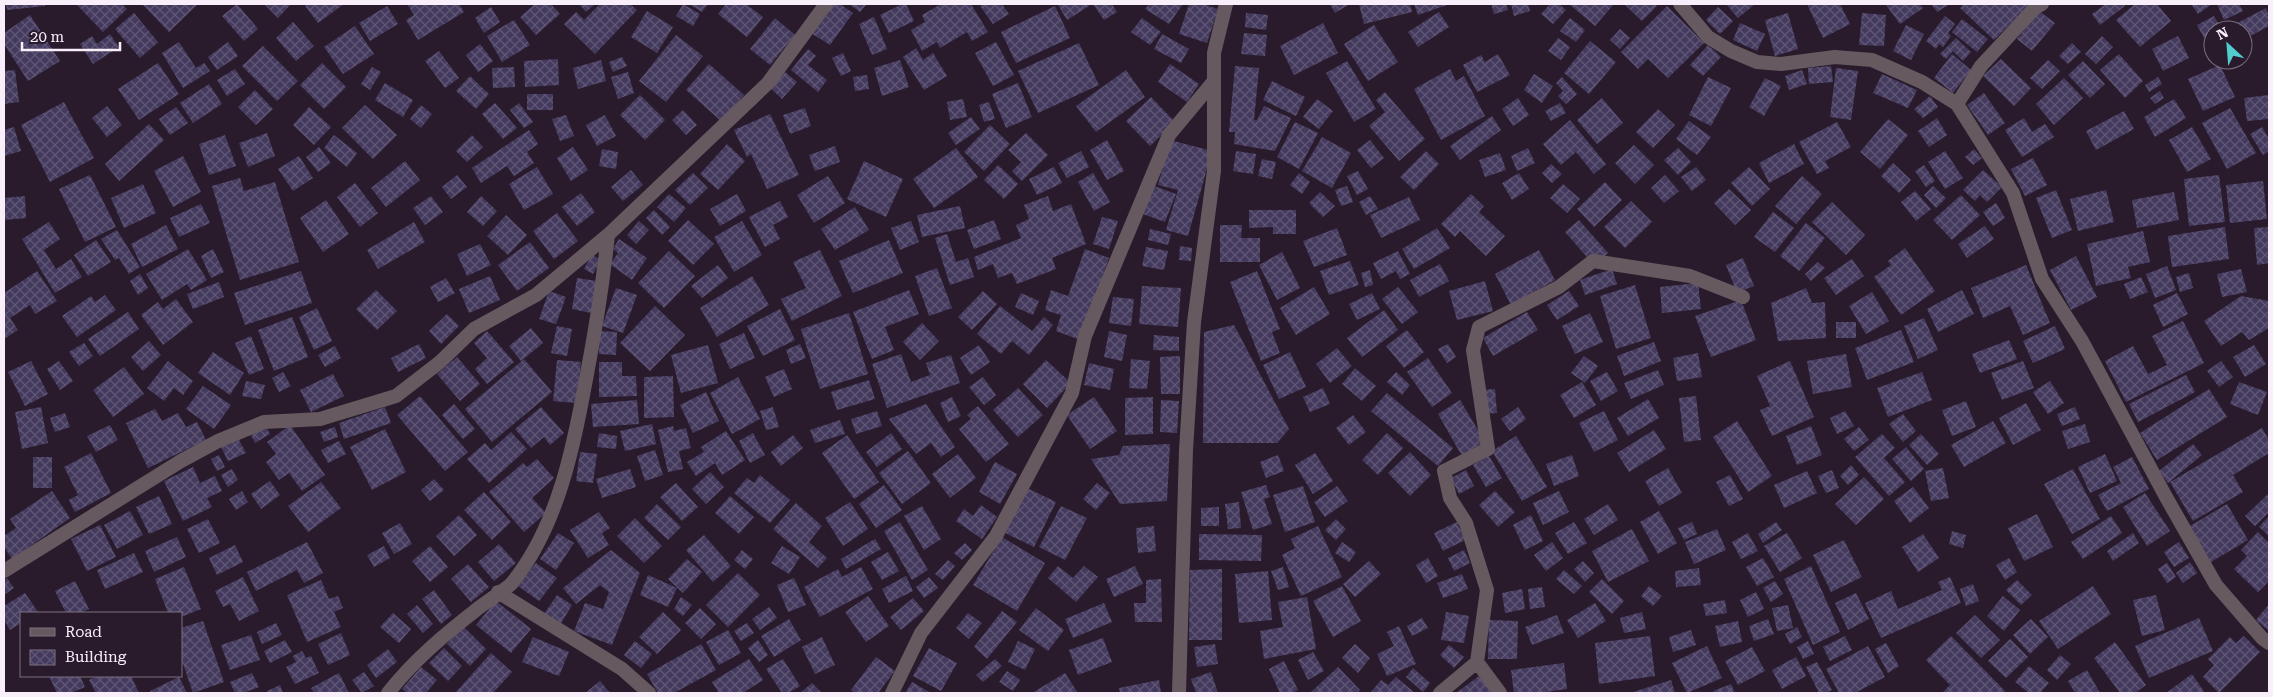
<svg xmlns="http://www.w3.org/2000/svg" width="2273" height="697" font-family="'Roboto Serif',serif">
	<defs>
		<pattern id="building-cross-hatch" width="8" height="8" patternUnits="userSpaceOnUse" patternTransform="scale(1.25)"><rect width="8" height="8" fill="#443a5e"/><path d="M0 0l8 8M0 8l8-8" fill="none" stroke="#605776"/></pattern>
	</defs>
	<rect width="100%" height="100%" fill="#291b2c"/>
	<!-- building -->
	<path fill="url(#building-cross-hatch)" d="M6 4H45V6L7 10Z
		M76 4H122L127 9 103 32Z
		M142 4H195L197 5 169 32Z
		M237 4 258 29 244 41 222 16Z
		M264 4H291L278 18Z
		M308 4H344L318 23 305 6Z
		M407 4H459L464 12 418 40 406 20 414 15Z
		M535 4H551L560 14 536 35 520 17Z
		M579 4H595L586 12Z
		M600 4H630L637 10 595 54 564 24 576 12 584 20Z
		M683 4 700 14 693 26 676 16Z
		M689 4H708L702 12Z
		M726 4H746L763 17 747 37 718 14Z
		M832 4H840L853 13 830 45 811 33Z
		M849 4H867L860 12Z
		M902 4H906L914 21 889 33 880 15Z
		M941 4H971L988 32 972 41 967 32 940 48 937 42 922 51 911 30 925 22 922 15Z
		M983 4H1002L1009 14 993 24 980 6Z
		M1061 4H1088L1089 6 1067 20 1058 5Z
		M1093 4H1112L1117 12 1104 20Z
		M1149 4H1183L1169 24 1145 9Z
		M1189 4H1203L1218 9 1207 43 1179 34Z
		M1330 4H1350L1335 13Z
		M1359 4H1410L1412 12 1364 24Z
		M1414 4H1450L1418 15Z
		M1491 4H1506L1508 10 1494 14Z
		M1511 4H1528L1530 11 1514 16Z
		M1550 4H1559L1566 10 1553 24 1541 14Z
		M1569 4H1614L1595 26Z
		M1624 4H1654L1657 6 1642 21Z
		M1726 4H1755L1738 18Z
		M1807 4H1840L1850 24 1823 38Z
		M1887 4H1919L1923 8 1900 24 1886 5Z
		M1931 4H1950L1937 12Z
		M1964 4H2031L1994 40 1960 8Z
		M2106 4H2123L2125 6 2100 25 2092 14Z
		M2135 4H2157L2171 21 2140 47 2116 20Z
		M2191 4H2212L2198 14Z
		M2217 4H2239L2243 11 2224 20Z
		M387 6 398 24 370 41 359 23Z
		M1055 6 1070 38 1016 63 1001 32Z
		M1667 6 1704 43 1668 78 1648 59 1638 69 1621 52Z
		M491 7 500 22 484 33 475 18Z
		M1718 7 1733 21 1720 34 1706 20Z
		M2266 8 2269 16V26L2243 40V30H2224Z
		M647 11 673 27 657 53 631 37Z
		M2039 11 2055 23 2032 51 2017 39Z
		M1439 12 1449 27 1418 47 1408 32Z
		M134 13 158 42 140 58 115 29Z
		M1246 13 1268 15 1266 30 1245 27Z
		M1788 13 1798 49 1775 56 1765 20Z
		M1862 13 1886 15 1884 46 1859 45Z
		M30 15 60 61 28 81 4 44V33Z
		M1945 16 1955 24 1948 33 1951 36 1943 47 1939 44 1936 49 1926 41Z
		M2214 16 2222 30H2213V54L2197 25Z
		M874 17 887 49 872 55 859 24Z
		M775 18 795 35 770 65 750 49Z
		M1142 18 1161 32 1150 45 1131 32Z
		M1570 18 1585 30 1576 42 1560 31Z
		M1962 19 1988 39 1977 52 1952 32Z
		M514 20 530 45 502 62 487 36Z
		M293 22 314 46 296 61 276 38Z
		M1323 23 1338 53 1294 75 1280 46Z
		M1740 23 1765 34 1757 51 1733 40Z
		M1374 25 1398 62 1368 81 1344 44Z
		M1906 25 1924 34 1911 60 1893 51Z
		M355 26 374 54 343 74 324 47Z
		M1620 29 1630 38 1620 49 1610 40Z
		M1244 33 1267 35 1265 56 1241 54Z
		M110 34 119 47 93 64 80 44 92 36 97 44Z
		M1162 34 1189 49 1181 63 1154 49Z
		M676 35 703 56 666 102 639 81Z
		M2102 36 2113 47 2096 64 2085 54Z
		M2178 36 2189 58 2163 71 2152 49Z
		M1558 38 1570 47 1561 60 1548 51Z
		M1956 38 1971 52 1963 61 1953 51 1946 59 1940 54Z
		M1590 41 1616 62 1589 94 1564 73Z
		M179 42 196 68 204 63 210 71 183 88 162 53Z
		M228 42 238 56 217 70 208 57Z
		M996 42 1014 75 993 86 975 53Z
		M1079 43 1099 85 1038 113 1018 71Z
		M2072 43 2081 52 2068 64 2059 56Z
		M480 44 493 61 478 72 466 55Z
		M1708 45 1721 57 1703 76 1690 65Z
		M263 46 298 81 277 101 242 66Z
		M916 48 923 60 933 53 947 76 924 90 903 57Z
		M808 49 816 56 808 65 827 80 818 92 791 70Z
		M439 51 459 78 445 88 425 61Z
		M843 53 851 71 841 76 832 58Z
		M1498 54 1510 75 1477 92 1463 65 1481 55 1485 62Z
		M1952 54 1971 70 1953 93 1934 78Z
		M2119 54 2143 81 2125 98 2100 70Z
		M622 57 627 66 613 72 609 62Z
		M558 59 559 85 525 87 524 61Z
		M2001 59 2031 88 2014 106 1983 76Z
		M601 60 606 81 578 89 573 68Z
		M900 60 909 87 882 96 874 68Z
		M2048 60 2060 71 2042 89 2030 78Z
		M1347 61 1376 109 1354 122 1326 73Z
		M2083 61 2105 84 2090 98 2068 75Z
		M158 63 179 94 139 120 118 89Z
		M322 63 346 87 324 109 300 85Z
		M709 64 744 95 721 121 686 90Z
		M1170 64 1199 84 1187 102 1158 82Z
		M2220 65 2235 97 2203 111 2188 79Z
		M1235 66 1259 68 1254 120H1257L1264 106 1291 118 1275 151 1234 144 1235 132H1229Z
		M1831 66 1833 82 1809 84 1808 68Z
		M372 67 381 72 370 90 361 84Z
		M514 67 515 87 493 88 492 68Z
		M1836 68 1858 71 1851 120 1830 117Z
		M235 69 245 84 227 96 217 80Z
		M1450 69 1456 81 1464 76 1485 116 1441 140 1414 89Z
		M15 70 19 102 4 104V71Z
		M1126 70 1145 97 1096 132 1076 106Z
		M1802 70 1807 84 1789 90 1785 76Z
		M628 72 634 93 618 99 611 77Z
		M785 72 797 82 782 99 770 88Z
		M1534 74 1553 86 1542 103 1524 90Z
		M1882 74 1917 90 1908 108 1873 93Z
		M867 75 869 89 855 91 853 77Z
		M470 76 489 94 476 109 456 91Z
		M1562 77 1577 94 1566 104 1558 96 1563 91 1556 83Z
		M1708 77 1731 88 1711 126 1689 115Z
		M2158 77 2162 84 2149 92 2145 85Z
		M1765 78 1781 86 1764 116 1749 107Z
		M2064 78 2083 98 2054 125 2036 104Z
		M1272 81 1305 97 1296 116 1263 100Z
		M385 83 413 100 403 117 375 100Z
		M1018 83 1032 117 1006 128 992 94Z
		M209 84 222 104 193 123 180 103Z
		M255 90 273 109 256 125 238 107Z
		M2160 91 2164 98 2155 104 2150 98Z
		M1385 92 1425 139 1399 161 1369 126 1385 112 1376 100Z
		M1984 93 2005 123 1988 135 1967 105Z
		M527 94H553V110H527Z
		M640 95 665 120 645 140 620 115Z
		M2269 95V119L2247 121 2244 98Z
		M1930 96 1938 107 1923 118 1914 109Z
		M1151 97 1175 122 1150 146 1126 121Z
		M1518 98 1529 115 1513 126 1502 109Z
		M1602 98 1623 123 1597 144 1577 120Z
		M963 99 967 117 950 120 947 102Z
		M1317 99 1333 111 1319 129 1303 117Z
		M2174 99 2186 118 2155 137 2144 117Z
		M64 102 94 158 50 182 21 125Z
		M989 102 995 119 984 122 979 105Z
		M495 103 517 128 503 139 482 114Z
		M519 103 533 122 524 128 510 110Z
		M1560 103 1566 113 1551 121 1545 111Z
		M365 105 397 135 373 159 342 128Z
		M421 105 432 114 421 128 410 119Z
		M107 106 122 125 107 137 92 118Z
		M176 107 188 123 170 135 159 119Z
		M309 107 331 127 314 145 293 125Z
		M805 108 811 126 790 134 783 115Z
		M2230 108 2256 153 2227 169 2202 123Z
		M1658 109 1675 125 1653 148 1636 132Z
		M683 110 697 125 686 135 672 120Z
		M2124 111 2134 129 2096 150 2086 131Z
		M770 114 799 175 767 189 751 154 747 157 734 130Z
		M566 115 574 136 560 141 552 119Z
		M605 115 616 136 597 146 586 125Z
		M1492 116 1501 130 1460 160 1450 146Z
		M971 117 980 129 956 145 948 133Z
		M1937 118 1947 135 1929 147 1918 131Z
		M2024 118 2032 132 2045 124 2054 137 2022 157 2005 130Z
		M1888 119 1908 135 1880 169 1860 152Z
		M1570 120 1606 164 1594 174 1576 152 1561 165 1543 144Z
		M1689 121 1711 137 1697 155 1676 139Z
		M1295 122 1318 133 1299 169 1277 157Z
		M1837 122 1851 147 1825 161 1829 168 1817 174 1799 142Z
		M149 124 164 140 119 181 105 164Z
		M990 125 1010 144 984 171 964 152Z
		M14 127 21 151 4 156V130Z
		M2192 127 2211 159 2187 172 2169 140Z
		M2262 127 2269 139V151L2263 155 2250 134Z
		M529 130 538 144 527 152 534 163 514 176 507 166 481 183 472 168Z
		M267 133 275 156 248 167 239 143Z
		M1026 133 1048 155 1022 181 1012 171 1021 162 1008 150Z
		M225 135 236 166 209 175 199 144Z
		M334 135 357 153 347 167 324 148Z
		M472 135 483 147 467 162 456 151Z
		M1322 137 1351 153 1332 188 1302 171Z
		M1107 140 1124 171 1107 180 1090 150Z
		M1170 140 1212 151 1188 236 1166 230 1178 190 1158 185Z
		M1370 140 1384 158 1371 168 1357 150Z
		M727 144 745 161 718 190 700 174Z
		M1794 144 1804 164 1769 183 1759 163Z
		M1634 145 1654 165 1635 184 1615 163Z
		M835 146 840 162 815 171 809 155Z
		M319 147 331 163 318 172 306 157Z
		M573 147 588 170 571 181 557 158Z
		M956 148 978 177 934 208 913 179Z
		M1528 148 1535 163 1517 171 1511 156Z
		M1678 148 1691 162 1678 175 1664 160Z
		M602 149 618 152 616 169 599 166Z
		M1974 149 1982 158 1973 165 1965 157Z
		M1081 151 1089 167 1067 178 1058 163Z
		M1236 151 1256 154 1253 174 1233 171Z
		M1426 151 1439 164 1414 190 1400 177Z
		M1945 151 1963 178 1945 189 1928 162Z
		M1500 153 1506 170 1485 177 1479 160Z
		M183 156 201 192 173 207 154 171Z
		M299 156 313 178 293 191 278 169Z
		M2033 158 2047 185 2025 196 2011 169Z
		M1262 159 1276 162 1272 179 1258 176Z
		M405 161 420 180 386 207 371 188Z
		M864 161 903 179 886 217 847 199Z
		M1893 163 1911 180 1899 193 1881 176Z
		M1551 164 1562 174 1552 183 1542 173Z
		M998 165 1018 184 1004 199 984 180Z
		M1924 165 1935 181 1926 187 1915 171Z
		M537 167 553 194 524 210 509 184Z
		M1054 167 1062 183 1037 195 1029 179Z
		M1696 167 1706 180 1692 191 1681 177Z
		M1749 167 1770 189 1752 206 1731 183Z
		M631 170 643 185 623 201 611 187Z
		M1983 170 2002 187 1987 202 1980 195 1975 201 1963 190Z
		M1358 171 1368 189 1357 195 1347 176Z
		M693 173 708 188 690 205 675 190Z
		M1093 173 1110 202 1094 211 1078 182Z
		M1299 173 1310 182 1302 194 1290 185Z
		M1519 173 1529 189 1512 200 1502 183Z
		M90 175 116 227 85 242 59 189Z
		M457 175 467 187 451 199 442 187Z
		M1665 175 1679 191 1664 203 1651 188Z
		M2219 175 2225 222 2189 226 2184 179Z
		M828 176 845 203 814 223 797 195Z
		M1802 176 1822 194 1796 224 1775 206Z
		M240 178 244 191 275 182 299 262 240 280 212 186Z
		M2263 181 2267 219 2230 223 2226 185Z
		M1605 182 1622 200 1594 227 1577 209Z
		M355 183 378 213 360 227 337 197Z
		M143 184 156 213 124 228 111 198Z
		M1563 184 1580 199 1567 213 1550 198Z
		M1154 186 1176 194 1165 222 1143 214Z
		M1347 186 1353 202 1341 206 1335 190Z
		M1933 186 1946 198 1936 208 1924 195Z
		M1729 189 1751 210 1735 225 1714 203Z
		M2056 190 2072 230 2052 238 2036 198Z
		M2106 190 2114 222 2078 231 2070 199Z
		M1915 191 1931 209 1916 221 1901 202Z
		M1320 192 1335 206 1323 217 1309 203Z
		M2174 192 2179 220 2137 228 2132 200Z
		M581 193 595 212 577 226 562 207Z
		M669 194 686 208 674 222 657 207Z
		M737 194 746 211 720 226 710 209Z
		M1471 194 1484 206 1479 212 1505 236 1486 256 1460 231 1455 237 1441 224Z
		M1961 195 1980 215 1952 240 1933 220Z
		M25 196 26 218 4 220V198Z
		M431 196 443 212 425 225 413 208Z
		M481 196 497 211 483 226 467 212Z
		M1048 196 1053 211 1071 204 1086 244 1052 258 1056 269 1017 284 1012 273 998 278 993 264 978 270 974 257 1021 238 1016 225 1029 219 1024 205Z
		M1370 196 1378 209 1366 215 1359 202Z
		M1409 197 1420 220 1381 238 1370 215Z
		M326 200 349 234 323 252 300 218Z
		M780 201 788 217 773 225 780 239 765 247 749 217Z
		M1631 201 1652 222 1625 248 1604 227Z
		M1832 202 1865 235 1846 255 1812 222Z
		M1996 203 2005 218 1993 226 1983 212Z
		M201 204 210 223 179 237 170 218Z
		M960 206 965 228 922 237 917 215Z
		M855 207 869 230 835 250 821 229Z
		M654 210 670 227 662 235 646 218Z
		M1249 210H1296V234H1273V227L1249 228Z
		M1773 212 1794 228 1775 252 1754 237Z
		M557 213 578 241 554 259 533 231Z
		M506 215 527 235 508 255 487 236Z
		M1102 217 1118 221 1109 249 1093 244Z
		M688 220 714 244 693 265 668 241Z
		M994 220 1001 239 974 249 967 230Z
		M1579 220 1608 253 1594 265 1565 232Z
		M639 221 649 230 636 244 627 235Z
		M742 221 762 255 734 272 714 237Z
		M911 221 919 242 900 250 891 228Z
		M49 222 60 239 44 250 56 269 71 259 82 277 55 293 22 239Z
		M414 222 425 242 378 269 367 250Z
		M1806 223 1825 238 1799 271 1780 256Z
		M166 225 178 249 142 267 131 244Z
		M1220 225H1242L1241 238H1260V262H1220Z
		M1985 226 1994 239 1967 258 1958 244Z
		M2225 227 2229 259 2172 267 2168 236Z
		M2269 227V263L2257 265 2254 228Z
		M1337 228 1347 255 1314 267 1303 241Z
		M1437 228 1450 248 1414 269 1402 249Z
		M1150 229 1171 234 1168 245 1148 240Z
		M117 230 140 267 129 274 119 258 115 260 101 239Z
		M2143 231 2150 262 2128 267 2131 278 2096 286 2087 244Z
		M947 234 956 262 968 258 974 277 950 285 935 238Z
		M619 239 647 258 632 280 610 264 618 253 613 249Z
		M96 240 111 262 88 276 74 255Z
		M889 240 903 273 853 293 839 261Z
		M530 242 549 268 517 291 498 265Z
		M480 244 491 265 467 276 457 254Z
		M1180 246 1192 248 1191 261 1179 260Z
		M1146 247 1168 251 1164 270 1142 266Z
		M1905 248 1935 291 1901 315 1874 277 1891 265 1888 261Z
		M188 249 207 280 191 290 187 284 162 300 146 274Z
		M213 249 224 272 211 278 201 256Z
		M1085 249 1109 258 1080 340 1056 331 1061 315 1045 310 1051 290 1068 296Z
		M820 250 842 296 792 321 781 299 806 288 793 262Z
		M1539 250 1555 280 1511 305 1495 274Z
		M669 251 695 276 664 308 638 283Z
		M1398 251 1410 274 1400 279 1396 271 1381 279 1373 263Z
		M1282 252 1300 288 1277 300 1259 265Z
		M592 255 601 260 593 274 584 269Z
		M2076 256 2097 297 2071 310 2050 270Z
		M1743 258 1754 286 1737 293 1726 265Z
		M1852 259 1864 276 1836 295 1824 278Z
		M1350 261 1359 285 1329 295 1320 271Z
		M1818 262 1825 268 1811 281 1805 274Z
		M1440 264 1449 281 1419 297 1410 280Z
		M718 265 728 278 702 298 691 286Z
		M2026 265 2050 323 2023 335 2010 306 1983 318 1971 288Z
		M2167 266 2176 290 2155 298 2146 274Z
		M937 268 952 308 929 316 915 276Z
		M1612 269 1617 284 1585 295 1580 280Z
		M2241 269 2247 292 2222 297 2217 274Z
		M1370 270 1373 285 1365 287 1361 273Z
		M37 271 57 301 35 314 30 305 10 318 18 330 4 339V293Z
		M301 271 312 303 245 325 234 293Z
		M1257 271 1280 329 1272 332 1280 353 1261 361 1230 282Z
		M2189 273 2193 288 2180 292 2176 277Z
		M140 274 148 288 138 295 130 281Z
		M490 276 500 300 469 313 459 289Z
		M752 276 769 305 717 337 700 308Z
		M2141 277 2148 292 2130 299 2124 284Z
		M446 278 455 293 438 302 430 287Z
		M577 278 597 281 591 313 572 309Z
		M1485 281 1493 311 1457 320 1449 291Z
		M219 282 224 297 193 309 187 294Z
		M1698 283 1701 309 1662 313 1660 287Z
		M1635 285 1651 338 1616 349 1600 296Z
		M1142 286 1181 288 1178 327 1139 324Z
		M1314 287 1330 314 1296 335 1280 308Z
		M1398 287 1418 312 1402 324 1382 299Z
		M616 288 637 295 623 333 602 326Z
		M1806 288 1812 303 1825 302 1826 338 1778 341 1771 303Z
		M376 290 397 311 377 330 356 309Z
		M909 290 919 314 885 327 894 350 872 359 853 312Z
		M1962 290 1974 314 1938 332 1927 309Z
		M549 291 566 297 556 324 539 319Z
		M983 291 997 304 972 330 958 317Z
		M1569 291 1579 306 1557 320 1547 305Z
		M1872 292 1889 321 1866 334 1849 306Z
		M1021 293 1039 301 1033 315 1015 307Z
		M1372 293 1380 309 1357 320 1349 304Z
		M2177 293 2188 314 2163 327 2153 305Z
		M105 295 116 310 77 337 62 316 91 296 95 302Z
		M2241 296 2269 301V328L2249 340 2242 332 2221 346 2204 321Z
		M1113 297 1134 299 1131 326 1109 323Z
		M176 299 193 322 163 345 141 315 158 302 163 309Z
		M1741 300 1756 340 1711 357 1695 316Z
		M655 306 685 335 650 371 620 343Z
		M1000 306 1032 331 1044 317 1053 325 1029 355 1012 341 1001 354 977 334Z
		M317 308 332 341 314 350 299 317Z
		M780 309 795 340 763 356 747 326Z
		M1384 310 1398 330 1362 357 1347 338Z
		M128 312 139 329 100 356 88 339Z
		M1527 312 1538 330 1493 356 1483 338Z
		M849 313 868 374 820 389 801 329Z
		M1590 313 1603 342 1575 354 1562 326Z
		M447 314 459 326 441 344 429 331Z
		M292 317 308 357 274 371 258 330Z
		M1924 318 1938 350 1918 359 1904 326Z
		M2183 321 2204 363 2126 402 2105 361 2133 346 2148 374 2167 365 2152 336Z
		M1836 322H1856V338H1836Z
		M922 323 939 341 920 360 903 342Z
		M1234 325 1289 429 1277 443H1203L1204 332Z
		M557 326 572 329 567 356 551 353Z
		M2055 326 2065 349 2033 363 2023 341Z
		M531 328 543 343 521 361 509 346Z
		M1407 330 1424 352 1404 368 1386 346Z
		M1901 330 1914 362 1867 380 1855 348Z
		M487 331 514 362 487 384 475 369 487 358 474 343Z
		M600 331 617 332 616 355 599 354Z
		M1109 331 1127 335 1122 361 1104 357Z
		M744 333 755 358 730 369 719 344Z
		M1154 335 1179 337V351L1153 350Z
		M251 336 264 369 249 375 235 343Z
		M2009 340 2017 359 1980 373 1972 354Z
		M149 341 161 355 143 371 131 357Z
		M1654 342 1661 361 1624 376 1617 356Z
		M84 343 93 356 79 366 69 352Z
		M419 344 426 358 398 372 391 358Z
		M800 344 806 358 791 364 786 350Z
		M1448 344 1456 357 1447 363 1438 349Z
		M708 345 718 383 681 393 671 355Z
		M979 345 990 362 971 375 960 358Z
		M2254 345 2266 364 2245 377 2233 357Z
		M335 346 341 358 325 367 318 355Z
		M1337 348 1352 366 1330 383 1316 364Z
		M213 352 244 373 230 395 198 373Z
		M1290 352 1306 387 1279 399 1263 365Z
		M1698 353 1702 377 1677 381 1673 358Z
		M901 354 911 382 930 375 926 363 951 355 960 383 887 408 872 364Z
		M1846 354 1852 387 1813 394 1807 361Z
		M1180 356V394H1161L1160 357Z
		M1584 356 1598 366 1585 383 1571 373Z
		M457 357 480 384 460 401 437 374Z
		M1428 358 1452 393 1432 407 1407 372Z
		M524 359 552 392 492 442 465 409Z
		M1131 359 1150 361 1147 389 1129 388Z
		M557 360 581 362 577 403 553 401Z
		M1046 360 1071 383 1047 408 1023 384Z
		M31 361 48 394 25 406 8 372Z
		M59 361 73 381 60 390 47 369Z
		M168 361 193 381 183 395 174 388 164 401 147 388Z
		M1790 361 1814 417 1772 436 1760 410 1770 406 1757 376Z
		M2023 361 2034 388 2002 400 1991 373Z
		M2221 361 2233 377 2219 387 2207 371Z
		M599 362H622V376H636L637 396 599 397Z
		M1089 363 1114 369 1110 390 1084 385Z
		M124 367 144 394 113 417 93 390Z
		M1355 368 1376 386 1362 401 1342 384Z
		M784 369 792 389 774 397 765 377Z
		M1658 370 1664 385 1631 399 1624 383Z
		M283 372 291 386 279 392 272 378Z
		M1396 372 1410 385 1402 395 1387 382Z
		M1607 372 1618 391 1601 401 1590 381Z
		M1922 372 1932 400 1888 417 1877 388Z
		M333 374 344 396 311 412 300 390Z
		M2186 375 2195 392 2138 422 2129 404Z
		M673 376 674 417 644 418V377Z
		M738 377 760 419 732 434 710 393Z
		M983 377 996 395 984 405 969 387Z
		M869 380 875 399 837 410 831 392Z
		M246 381 265 385 261 399 242 396Z
		M2050 381 2064 403 2048 414 2033 392Z
		M1582 382 1596 405 1574 418 1560 395Z
		M2239 382 2267 392 2258 415 2230 404Z
		M203 386 231 405 214 429 186 409Z
		M1018 388 1043 415 1018 437 993 410Z
		M1323 388 1330 404 1310 412 1303 397Z
		M1495 389 1497 413 1484 414 1482 390Z
		M2209 389 2227 417 2157 460 2140 433Z
		M706 392 719 421 693 433 680 405Z
		M1387 393 1453 448 1438 466 1371 411Z
		M420 396 468 452 445 471 397 415Z
		M1696 396 1701 440 1684 442 1679 398Z
		M952 397 961 416 948 422 940 403Z
		M1094 397 1117 431 1090 449 1067 415Z
		M1153 397V434L1125 435V398Z
		M1648 399 1659 418 1628 436 1617 418Z
		M637 400 639 424 593 427 591 404Z
		M1161 400 1179 401 1177 433 1160 432Z
		M1460 400 1485 442 1462 456 1438 414Z
		M1966 401 1976 427 1952 436 1942 410Z
		M2026 403 2041 430 2013 445 1999 418Z
		M454 404 475 429 463 439 442 415Z
		M926 404 955 447 941 457 931 443 916 454 889 419Z
		M978 406 1009 444 986 462 959 429 971 419 967 415Z
		M41 407 48 443 22 449 15 412Z
		M385 407 391 423 344 439 339 423Z
		M541 407 564 433 550 445 544 437 531 448 515 429Z
		M773 407 779 427 766 430 760 411Z
		M1518 407 1526 419 1510 431 1501 419Z
		M2075 407 2080 419 2062 426 2057 414Z
		M155 409 162 421 178 413 186 427 197 422 206 440 148 468 126 423Z
		M877 411 882 426 856 434 851 419Z
		M1604 411 1618 440 1594 452 1579 423Z
		M1845 411 1854 426 1837 434 1830 418Z
		M65 413 70 427 55 432 50 418Z
		M1903 414 1916 431 1903 442 1889 424Z
		M1353 415 1366 432 1349 445 1336 428Z
		M840 420 845 434 815 443 810 430Z
		M1737 421 1772 476 1748 492 1713 437Z
		M1993 421 2006 443 1964 467 1951 445Z
		M652 424 656 444 625 451 620 431Z
		M2085 424 2090 442 2068 449 2062 431Z
		M110 425 118 440 96 452 87 436Z
		M290 425 325 475 302 491 289 473 279 480 266 462 276 454 267 442Z
		M673 426 674 431 686 428 691 448 679 451 683 469 668 472 658 430Z
		M1811 426 1822 455 1797 465 1786 436Z
		M266 427 270 434 255 443 251 435Z
		M335 427 338 437 324 442 320 432Z
		M1859 427 1869 440 1854 451 1844 439Z
		M2262 428 2269 440V453L2233 475 2243 492 2193 521 2170 482Z
		M385 429 406 472 372 490 350 447Z
		M1654 430 1666 449 1629 472 1617 453Z
		M726 431 745 460 722 475 715 463 696 476 687 462 704 452 701 447Z
		M511 432 527 449 489 483 467 459 485 443 491 450Z
		M599 433 617 436 616 449 597 447Z
		M753 433 765 455 750 463 739 441Z
		M891 433 902 449 877 467 866 452Z
		M1387 433 1403 448 1378 475 1362 460Z
		M1882 434 1895 448 1884 458 1905 482 1889 496 1855 457Z
		M1921 434 1939 454 1927 465 1909 445Z
		M793 435 803 448 781 466 771 452Z
		M847 435 879 482 854 499 822 453Z
		M1516 436 1547 487 1522 501 1492 451Z
		M238 438 246 453 228 461 221 447Z
		M339 441 346 454 328 463 321 450Z
		M1170 444 1167 501 1120 504 1091 459 1119 455 1123 446Z
		M2193 444 2202 455 2168 483 2159 471Z
		M1906 447 1924 469 1911 481 1892 459Z
		M655 450 663 475 645 481 637 456Z
		M908 451 931 483 902 504 879 473Z
		M580 452 597 454 593 483 576 481Z
		M1410 452 1431 475 1410 496 1388 473Z
		M91 453 111 493 75 512 69 500 78 495 64 467Z
		M1315 453 1333 481 1313 494 1295 465Z
		M958 454 976 478 950 498 932 474Z
		M2105 454 2117 481 2090 493 2078 467Z
		M219 455 225 467 217 471 211 459Z
		M1278 455 1284 471 1266 478 1260 462Z
		M1572 455 1579 476 1554 486 1546 464Z
		M1489 456 1502 478 1486 487 1473 465Z
		M33 457H52V488H33Z
		M2132 457 2149 489 2107 511 2098 495 2121 483 2113 467Z
		M537 459 554 478 532 498 546 513 524 532 489 492 523 463 527 467Z
		M995 462 1017 474 1000 504 979 492Z
		M1851 465 1859 475 1848 485 1840 476Z
		M193 467 200 483 215 476 222 491 207 498 212 507 183 521 164 481Z
		M1668 468 1682 493 1659 506 1645 481Z
		M1943 468 1949 498 1931 501 1925 471Z
		M232 469 238 480 228 487 221 475Z
		M630 469 636 487 602 498 596 479Z
		M2073 469 2100 519 2072 534 2044 484Z
		M1466 470 1474 486 1459 494 1451 478Z
		M1832 470 1839 488 1826 493 1818 476Z
		M1807 471 1817 493 1784 508 1774 485Z
		M710 472 724 487 706 504 692 489Z
		M760 475 790 500 770 523 734 493 747 478 754 483Z
		M1730 475 1743 499 1729 506 1716 482Z
		M1864 477 1884 499 1856 525 1835 504Z
		M434 479 444 490 430 501 421 490Z
		M270 481 280 495 261 509 251 494Z
		M321 482 341 508 308 532 288 506Z
		M676 483 698 507 682 521 660 497Z
		M1097 483 1110 493 1096 510 1083 499Z
		M884 485 902 510 876 528 859 504Z
		M1266 485 1270 497 1264 499 1272 524 1253 530 1241 492Z
		M1303 486 1315 522 1285 532 1273 495Z
		M1337 486 1348 501 1325 517 1314 502Z
		M1913 487 1929 508 1910 523 1894 501Z
		M1027 488 1056 502 1034 547 1005 533Z
		M52 491 70 518 12 559 4 547V536L16 528 10 519Z
		M242 491 248 502 236 510 229 499Z
		M1495 491 1515 512 1498 527 1479 505Z
		M1559 491 1569 512 1543 525 1533 503Z
		M484 492 511 522 492 540 464 510Z
		M2145 493 2170 531 2147 546 2123 507Z
		M2269 493V512L2255 526 2245 516Z
		M159 496 172 524 149 534 136 507Z
		M730 496 754 517 739 534 715 513Z
		M850 502 868 529 843 546 825 518Z
		M1239 502 1241 528 1228 529 1225 504Z
		M796 503 822 526 809 542 827 558 818 568 773 529Z
		M657 504 681 527 668 540 644 518Z
		M1608 504 1618 520 1594 535 1584 519Z
		M2227 504 2248 540 2211 562 2190 526Z
		M981 505 997 517 982 539 956 521 964 509 973 516Z
		M922 506 941 539 924 550 904 516Z
		M1061 506 1087 518 1065 560 1039 547Z
		M1219 507V526H1201V508Z
		M130 511 143 535 117 549 104 525Z
		M1659 511 1677 543 1658 554 1640 522Z
		M599 512 610 528 602 533 609 545 588 558 570 530Z
		M2037 514 2053 547 2024 561 2008 528Z
		M459 515 477 535 454 556 436 536Z
		M1531 515 1543 541 1525 550 1513 525Z
		M2111 516 2122 533 2083 559 2071 542Z
		M2269 516V536L2259 527Z
		M635 518 662 546 644 563 617 536Z
		M208 519 220 543 199 553 187 529Z
		M1336 519 1346 529 1336 540 1325 530Z
		M900 522 928 570 912 580 884 531Z
		M1457 522 1465 540 1443 551 1434 533Z
		M1574 522 1587 543 1568 554 1555 533Z
		M1692 522 1697 534 1684 540 1678 528Z
		M1776 522 1782 530 1763 543 1758 534Z
		M400 523 412 544 394 554 382 533Z
		M100 525 116 557 87 571 71 539Z
		M1154 526 1156 551 1138 553 1136 528Z
		M1318 526 1342 577 1301 596 1282 555 1295 548 1291 539Z
		M1632 529 1649 561 1608 582 1592 551Z
		M1717 529 1726 550 1694 564 1685 542Z
		M1952 531 1966 535 1963 548 1949 544Z
		M2258 532 2269 543V581L2258 592 2234 569 2247 556 2241 550Z
		M558 533 574 543 556 570 540 559Z
		M1748 533 1758 551 1741 559 1732 542Z
		M1787 533 1802 558 1780 572 1764 546Z
		M2133 533 2139 543 2113 561 2107 551Z
		M1199 534 1262 535 1261 561 1199 560Z
		M1923 534 1939 558 1918 572 1902 547Z
		M704 535 731 566 713 582 686 550Z
		M177 537 186 557 154 572 145 551Z
		M1002 537 1045 563 1017 611 973 585Z
		M875 539 881 549 846 569 841 559Z
		M1844 540 1862 577 1831 592 1813 555Z
		M307 542 323 573 304 583 297 570 256 591 247 572Z
		M1342 542 1356 552 1349 562 1335 553Z
		M1552 542 1563 558 1546 571 1534 555Z
		M2179 542 2189 558 2174 567 2164 552Z
		M965 543 972 550 962 560 954 553Z
		M499 544 516 563 494 581 478 562Z
		M235 545 243 562 217 575 209 558Z
		M384 546 390 558 374 567 367 555Z
		M430 546 448 567 430 582 412 561Z
		M782 546 800 557 789 574 771 563Z
		M611 550 640 573 612 645 574 631 585 603 603 609 609 592 600 585 576 604 563 588Z
		M742 550 753 559 745 569 734 560Z
		M1464 550 1470 563 1454 571 1448 558Z
		M888 552 899 571 882 580 871 562Z
		M134 553 143 572 105 589 97 570Z
		M1428 558 1438 576 1426 583 1416 565Z
		M1763 558 1774 577 1757 586 1746 567Z
		M2009 558 2017 572 2005 580 1996 565Z
		M687 559 702 572 683 593 668 579Z
		M948 560 955 566 943 580 935 574Z
		M1369 561 1381 574 1355 597 1343 584Z
		M1583 561 1594 573 1585 582 1574 569Z
		M2190 562 2197 573 2183 583 2176 573Z
		M536 563 557 578 539 601 518 586Z
		M2167 563 2176 577 2167 583 2158 569Z
		M468 564 489 587 471 602 451 579Z
		M1058 566 1073 578 1084 566 1098 577 1076 602 1048 578Z
		M1135 566 1143 584 1114 597 1106 579Z
		M1811 566 1840 632 1813 645 1784 579Z
		M184 567 201 609 181 617V613H168L155 579Z
		M861 567 873 589 820 617 804 587 838 569 842 577Z
		M1283 567 1289 587 1278 590 1271 571Z
		M1699 568 1701 585 1676 587 1675 571Z
		M1222 569V640H1189L1190 570Z
		M1564 570 1582 586 1574 594 1556 579Z
		M1268 571 1272 620 1239 623 1235 574Z
		M738 573 760 595 728 627 706 605Z
		M1462 574 1468 589 1443 598 1437 583Z
		M648 575 677 588 668 607 640 595Z
		M906 576 913 591 889 603 882 589Z
		M243 577 259 611 239 621 230 604 223 607 215 591Z
		M929 577 938 588 924 598 916 587Z
		M1950 577 1961 603 1881 638 1865 603 1891 591 1898 609 1942 590 1938 582Z
		M7 578 14 588 4 595V580Z
		M794 578 806 605 788 612 777 585Z
		M1161 579 1162 622H1135L1134 603H1146V580Z
		M1602 579 1624 601 1612 614 1589 592Z
		M321 580 329 599 338 596 343 608 334 612 341 627 307 642 287 595Z
		M2017 580 2032 595 2021 605 2006 590Z
		M75 581 89 609 80 613H66L55 591Z
		M1775 581 1783 594 1771 602 1763 588Z
		M1973 584 1979 601 1966 606 1960 589Z
		M1342 586 1361 621 1333 637 1313 601Z
		M1649 586 1662 596 1653 606 1641 596Z
		M2093 586 2111 614 2058 649 2039 621Z
		M1542 587 1545 607 1530 609 1528 589Z
		M1522 589 1525 609 1505 613 1502 593Z
		M434 590 452 615 441 624 422 599Z
		M1756 592 1764 609 1748 617 1740 600Z
		M25 593 38 612 21 613V623L10 630 4 620V606Z
		M1856 593 1869 619 1848 630 1835 603Z
		M557 595 572 605 560 625 544 614Z
		M2156 595 2165 630 2142 636 2133 600Z
		M868 596 889 626 866 642 845 612Z
		M2003 596 2020 610 2004 631 1987 616Z
		M681 597 692 605 683 616 674 609Z
		M1307 597 1316 649 1264 659 1260 631 1283 627 1278 602Z
		M913 598 924 611 901 630 890 617Z
		M1725 600 1727 613 1706 616 1703 604Z
		M496 601 531 629 511 653 476 625Z
		M1104 603 1112 622 1073 638 1065 619Z
		M1595 603 1606 621 1578 638 1567 620Z
		M2269 604V631L2256 620Z
		M417 605 433 624 423 633 407 614Z
		M1788 605 1793 628 1777 631 1772 608Z
		M769 607 777 618 760 630 752 619Z
		M700 608 716 624 701 639 685 623Z
		M1036 608 1064 630 1048 651 1019 630Z
		M1002 611 1017 622 987 659 974 647Z
		M663 612 681 630 657 654 639 637Z
		M1446 612 1469 616 1464 643 1441 640Z
		M1642 612 1646 629 1624 633 1620 618Z
		M393 613 411 629 399 643 380 627Z
		M968 613 982 623 969 639 956 628Z
		M1557 615 1564 633 1532 645 1525 627Z
		M1975 615 2000 640 1981 658 1956 633Z
		M1422 618 1428 628 1412 636 1407 626Z
		M2199 618 2213 651 2149 678 2135 646Z
		M789 619 801 640 774 657 761 636Z
		M1768 619 1774 634 1754 641 1749 626Z
		M2031 619 2048 637 2030 654 2013 635Z
		M1489 620 1518 621 1517 659H1488Z
		M203 621 224 682 193 693 181 658V628Z
		M1738 621 1742 642 1720 647 1715 626Z
		M276 623 282 635 262 644 257 632Z
		M747 623 754 633 741 641 734 631Z
		M463 626 486 649 470 666 447 644Z
		M1399 626 1416 664 1387 676 1377 654 1394 646 1387 632Z
		M1797 627 1802 637 1790 644 1785 634Z
		M728 630 741 653 719 665 706 642Z
		M1691 630 1696 645 1673 652 1669 637Z
		M341 633 350 655 328 665 318 644Z
		M251 635 260 660 230 670 221 645Z
		M1650 636 1655 676 1599 684 1595 643Z
		M1845 636 1852 650 1830 661 1823 647Z
		M1951 636 2005 691 2003 693H1942L1950 685 1926 660Z
		M2244 636 2260 652 2219 693 2203 677 2214 665 2208 659 2230 637 2236 643Z
		M533 637 569 652 559 676 522 662Z
		M822 637 835 665 815 674 802 647Z
		M1103 638 1112 662 1078 675 1069 650Z
		M2010 639 2028 657 2006 678 1988 661Z
		M285 640 292 652 270 663 264 651Z
		M758 640 768 655 759 662 748 648Z
		M635 641 652 654 641 668 624 655Z
		M1018 641 1035 649 1025 670 1008 662Z
		M1808 641 1814 654 1803 659 1797 647Z
		M2115 642 2146 685 2135 693H2120L2094 658Z
		M1886 643 1899 666 1888 673 1875 649Z
		M701 644 716 670 674 693H658L647 674Z
		M1215 644 1218 664 1197 667 1194 647Z
		M1355 644 1370 658 1358 673 1342 658Z
		M1449 645 1464 657 1454 668 1440 655Z
		M1707 646 1722 678 1687 693 1672 663Z
		M1868 646 1885 677 1855 693H1839L1826 669Z
		M1752 647 1765 671 1738 685 1725 661Z
		M444 648 462 666 448 681 429 663Z
		M929 648 957 663 941 691 913 676Z
		M388 649 397 662 376 678 367 665Z
		M302 651 306 658 311 656 319 673 295 684 286 667 296 662 293 656Z
		M1313 652 1324 671 1308 680 1298 660Z
		M491 653 512 672 493 693H458L456 692Z
		M2060 655 2071 664 2057 680 2047 670Z
		M876 657 895 671 878 693H855L851 690Z
		M1796 657 1806 676 1782 689 1772 670Z
		M749 659 763 680 743 693H719L712 682Z
		M783 659 800 686 788 693H782L766 669Z
		M995 659 1002 666 983 682 976 675Z
		M1284 661 1298 690 1292 693H1280L1269 669Z
		M1817 662 1832 690 1825 693H1819L1806 667Z
		M1564 663 1567 689 1539 693H1514L1511 670Z
		M2029 666 2049 683 2040 693H2029L2015 682Z
		M421 667 437 680 426 693H407L402 689Z
		M1338 667 1360 690 1357 693H1310Z
		M1413 668 1430 683 1423 692 1406 677Z
		M2087 670 2100 693H2075L2068 681Z
		M1007 671 1020 680 1013 691 999 682Z
		M364 672 374 686 362 693 352 680Z
		M1211 672 1218 693H1196L1191 679Z
		M252 673 259 687 243 693H235L230 682Z
		M339 673 349 693H314L311 688Z
		M1065 673 1078 693H1032Z
		M2192 674 2205 693H2166Z
		M49 676H80L85 687 71 693H57Z
		M97 676H131L139 693H96L89 680Z
		M1479 676 1492 693H1456Z
		M179 677 187 693H151L150 691Z
		M1396 677 1415 693H1370L1381 680 1388 685Z
		M1159 680 1161 693H1120L1119 688Z
		M1671 680 1675 693H1630Z
		M600 681 610 693H585Z
		M912 682 931 693H905Z
		M812 683 822 693H800Z
		M1731 684 1735 693H1714L1713 691Z
		M280 685 283 693H268L267 691Z"/>
	<g fill="none" stroke-linecap="round" stroke-linejoin="round">
		<!-- minor -->
		<path stroke="#665a60" stroke-width="14" d="M1680 4 1708 37 1731 51 1757 62 1781 64 1835 57 1872 60 1922 82 1957 104 2013 193 2042 279 2082 341 2166 497 2216 585 2262 638 2269 643
			M1957 104 1981 66 2035 8 2042 4
			M4 571 181 461 218 441 264 422 320 419 396 396 440 362 474 329 536 295 608 235
			M498 592 622 669 649 693
			M1477 662 1500 693
			M388 693C413 661 444 635 476 610 484 603 507 589 512 583 559 525 574 444 587 374 596 327 603 282 608 235L768 83 826 4
			M892 693 921 633 996 536 1072 393 1085 336 1169 135 1214 81
			M1179 693 1186 450 1194 322 1214 171V53L1226 4
			M1440 693 1477 662 1487 590 1466 523 1450 498 1444 471 1488 449 1473 350 1479 327 1559 287 1593 261 1690 276 1743 297"/>
	</g>
	<!-- border -->
	<rect width="2273" height="697" fill="none" stroke="#f9effb" stroke-width="10"/>
	<!-- legend -->
	<rect x="20" y="612" width="162" height="65" fill="#291b2c" stroke="#7c707f"/>
	<rect x="30" y="628" width="25" height="8" fill="#665a60" stroke="#7c707f"/>
	<text x="65" y="637" font-size="15" fill="#f9effb">Road</text>
	<rect x="30" y="650" width="25" height="15" fill="url(#building-cross-hatch)" stroke="#7c707f"/>
	<text x="65" y="662" font-size="15" fill="#f9effb">Building</text>
	<!-- north arrow -->
	<g transform="translate(2228 45) rotate(334)"><circle r="24" fill="#291b2c" stroke="#7c707f"/>
	<path d="M0-4L9 19L0 12L-9 19Z" fill="#52cdce"/>
	<text y="-8" font-size="14" font-weight="bold" text-anchor="middle" fill="#f9effb">N</text>
	</g>
	<!-- scale -->
	<path d="M22 42v8h98v-8" fill="none" stroke="#f9effb" stroke-width="2.5"/>
	<text x="30" y="42" font-size="15" fill="#f9effb" stroke="#291b2c" stroke-width="4" paint-order="stroke">20 m</text>
</svg>
